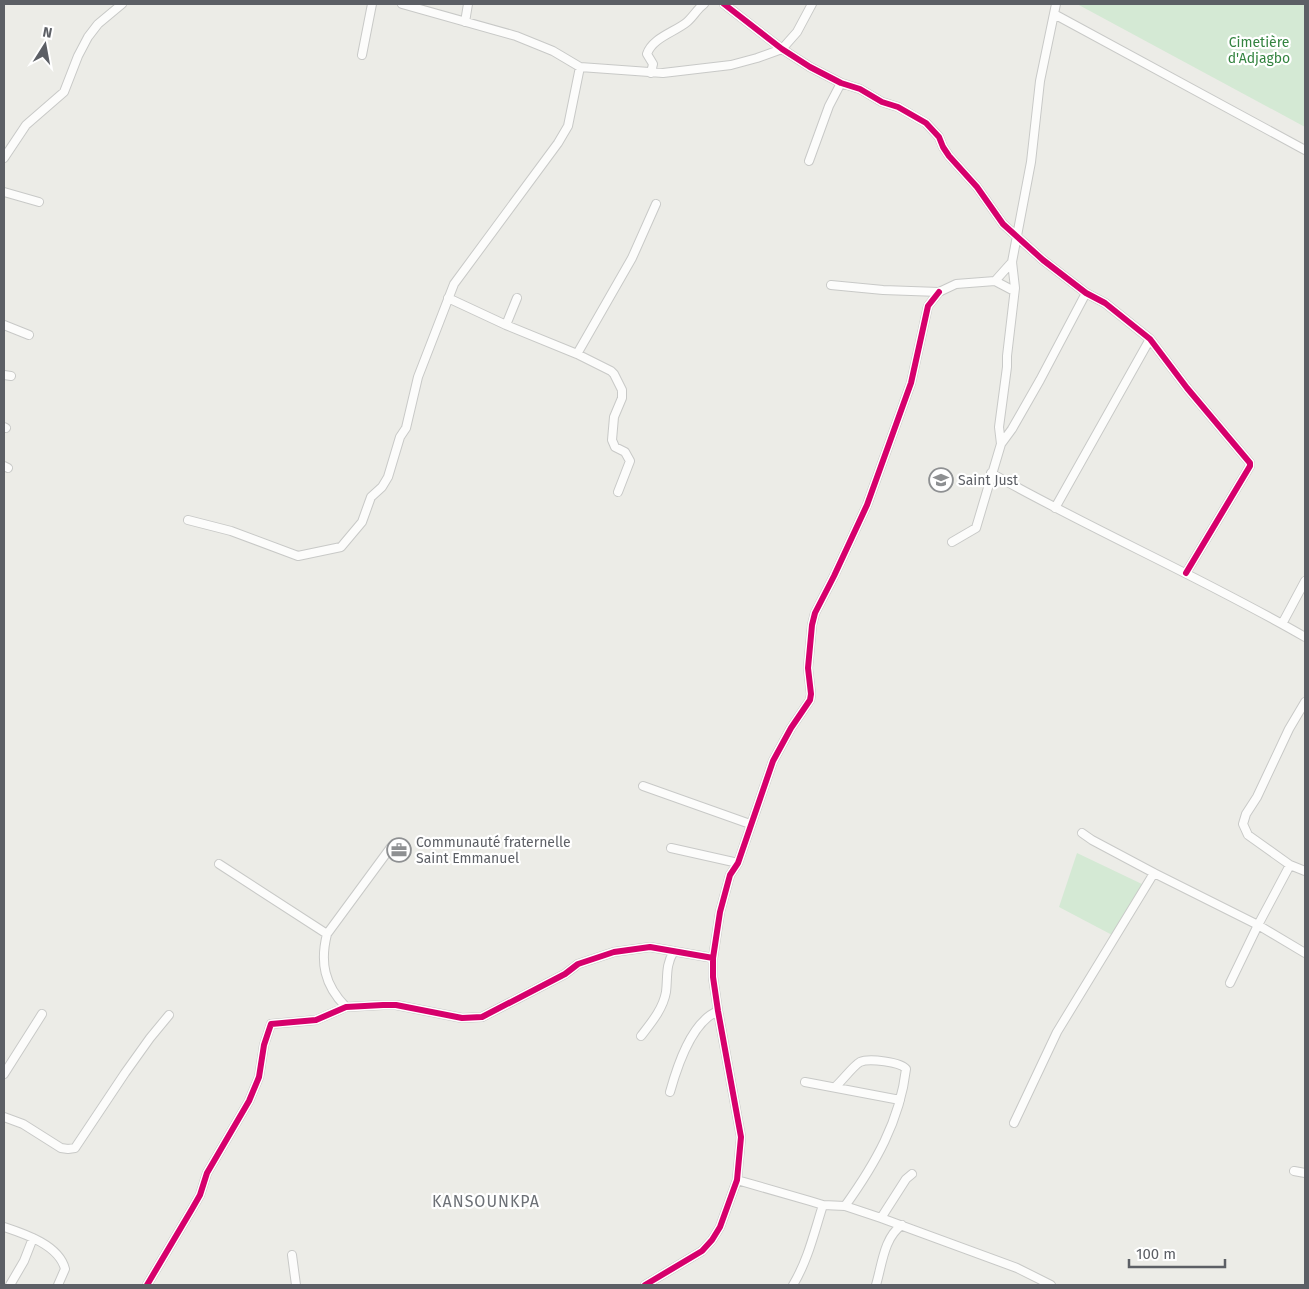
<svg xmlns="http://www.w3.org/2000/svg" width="1309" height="1289" font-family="'Fira Sans',sans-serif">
	<rect width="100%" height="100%" fill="#ecece7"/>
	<!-- green -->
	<path fill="#d4e9d4" d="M1077 4H1305V127Z
		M1077 853 1144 885 1114 936 1059 907Z"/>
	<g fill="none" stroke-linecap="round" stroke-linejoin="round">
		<!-- minor casing -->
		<g stroke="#c8c9c7" stroke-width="10">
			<path id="minor" d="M402 4 516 36 553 51 580 67 663 73 731 65 757 58 782 49 797 32 812 4
				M724 4 782 49 810 67 841 83 860 89 882 102 898 107 926 123 939 137 943 147 949 156 977 187 1003 224 1043 260 1086 293 1105 303 1150 339 1187 388 1250 463V466L1186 573
				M1054 14 1305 150
				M465 22 468 4
				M362 55 372 4
				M651 73 653 64 647 54C652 38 675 32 687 22 694 16 697 9 704 4
				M4 158 26 125 64 92 78 56 88 37 98 24 122 4
				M809 161 829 106 841 83
				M4 192 39 202
				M995 281 1012 262
				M831 285 883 290 939 292 956 284 995 281 1014 291
				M448 298 506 325 577 354 611 371 614 374 622 390V398L614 417 612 440 615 447 625 452 630 461 618 492
				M4 325 29 335
				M506 325 517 298
				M577 354 632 258 656 204
				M4 375 11 376
				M4 427 6 428
				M1001 444 999 427 1007 367V356L1015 288 1012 262 1031 162 1040 81 1056 4
				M4 466 8 468
				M991 473C1094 531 1203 578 1305 637
				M1055 508 1150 339
				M188 520 231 531 298 556 341 547 362 522 371 497 382 487 388 477 400 437 406 428 418 377 454 284 558 143 568 126 580 67
				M952 542 976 528 1001 444 1012 429 1040 380 1086 293
				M1282 624 1305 581
				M1305 702 1289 729 1257 797 1246 814 1243 824 1248 835 1290 865 1305 871
				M643 786 750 824
				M1082 833 1092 840 1154 873 1258 925 1305 953
				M671 848 738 863
				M219 864 327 934
				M1230 983 1258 925 1290 865
				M346 1007C324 985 320 962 327 934L391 847
				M641 1036C651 1023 663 1009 666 992 668 976 665 966 674 951
				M4 1074 42 1014
				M805 1082 900 1100
				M835 1087C842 1081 853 1066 860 1062 869 1058 901 1062 906 1069 900 1121 875 1164 845 1206
				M670 1092C677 1067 691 1022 718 1011
				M4 1117 23 1124 61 1148 68 1149 75 1148 125 1073 150 1038 169 1015
				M1014 1123 1057 1032 1154 873
				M1294 1171 1305 1173
				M737 1180 810 1201 823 1205 845 1206 881 1218 1017 1268 1051 1285
				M881 1218 906 1179 912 1174
				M4 1227C25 1234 59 1245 65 1269L58 1285
				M292 1255 296 1285
				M10 1285 24 1261 33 1238
				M147 1285 192 1209 200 1195 207 1173 249 1101 259 1077 264 1045 271 1024 316 1020 346 1007 383 1005H396L462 1018 482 1017 565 974 578 964 614 952 650 947 713 958
				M645 1285 702 1251 712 1240 720 1227 737 1180 741 1137 718 1011 713 977V958L720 912 730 875 738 863 773 761 791 728 810 700 811 694 808 668 812 625 815 613 834 576 867 505 911 383 928 306 939 292
				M793 1285C808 1260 814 1233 823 1205
				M876 1285C882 1265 884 1237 902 1225"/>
		</g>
		<!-- minor -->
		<use href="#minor" stroke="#fcfcfb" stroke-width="8"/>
		<!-- cycleway casing -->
		<g stroke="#fff" stroke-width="9">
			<path id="cycleway" d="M724 4 782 49 810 67 841 83 860 89 882 102 898 107 926 123 939 137 943 147 949 156 977 187 1003 224 1043 260 1086 293 1105 303 1150 339 1187 388 1250 463V466L1186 573
				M147 1285 192 1209 200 1195 207 1173 249 1101 259 1077 264 1045 271 1024 316 1020 346 1007 383 1005H396L462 1018 482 1017 565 974 578 964 614 952 650 947 713 958
				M645 1285 702 1251 712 1240 720 1227 737 1180 741 1137 718 1011 713 977V958L720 912 730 875 738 863 773 761 791 728 810 700 811 694 808 668 812 625 815 613 834 576 867 505 911 383 928 306 939 292"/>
		</g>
		<!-- cycleway -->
		<use href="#cycleway" stroke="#d6006c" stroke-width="6"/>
	</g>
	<!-- icons -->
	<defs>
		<g id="school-ring" transform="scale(1.25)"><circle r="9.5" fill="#fff" stroke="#8e9092" stroke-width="1.5"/><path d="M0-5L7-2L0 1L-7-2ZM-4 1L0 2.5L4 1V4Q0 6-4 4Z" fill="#8e9092"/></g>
		<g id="office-ring" transform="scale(1.25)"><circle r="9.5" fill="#fff" stroke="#8e9092" stroke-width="1.5"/><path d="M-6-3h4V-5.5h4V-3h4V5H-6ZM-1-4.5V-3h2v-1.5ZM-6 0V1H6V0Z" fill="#8e9092"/></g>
	</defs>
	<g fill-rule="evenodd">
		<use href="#school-ring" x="941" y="480"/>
		<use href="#office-ring" x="399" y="850"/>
	</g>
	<g text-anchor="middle" stroke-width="4.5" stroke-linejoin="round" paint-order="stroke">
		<!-- park labels -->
		<g font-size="14" fill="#348440" stroke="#fff">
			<text x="1259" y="47">Cimetière<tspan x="1259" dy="16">d'Adjagbo</tspan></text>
		</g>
		<!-- poi labels -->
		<g font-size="14" fill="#5c5f65" stroke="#fff" text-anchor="start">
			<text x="958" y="485">Saint Just</text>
			<text x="416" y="847">Communauté fraternelle<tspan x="416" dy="16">Saint Emmanuel</tspan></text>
		</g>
		<!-- quarter labels -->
		<g font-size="16" letter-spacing="1" fill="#6d7177" stroke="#fff">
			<text x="486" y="1207">KANSOUNKPA</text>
		</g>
	</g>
	<!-- border -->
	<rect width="1309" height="1289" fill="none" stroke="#5c5f65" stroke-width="10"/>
	<!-- north arrow -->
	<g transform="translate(45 45) rotate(11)" stroke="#ffffff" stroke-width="4" paint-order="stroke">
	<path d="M0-4L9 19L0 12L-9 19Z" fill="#5c5f65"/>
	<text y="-8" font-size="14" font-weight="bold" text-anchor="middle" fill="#5c5f65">N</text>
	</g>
	<!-- scale -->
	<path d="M1129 1259v8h96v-8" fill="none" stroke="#5c5f65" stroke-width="2.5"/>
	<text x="1136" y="1259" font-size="15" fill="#5c5f65" stroke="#ffffff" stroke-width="4" paint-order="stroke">100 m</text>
</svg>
